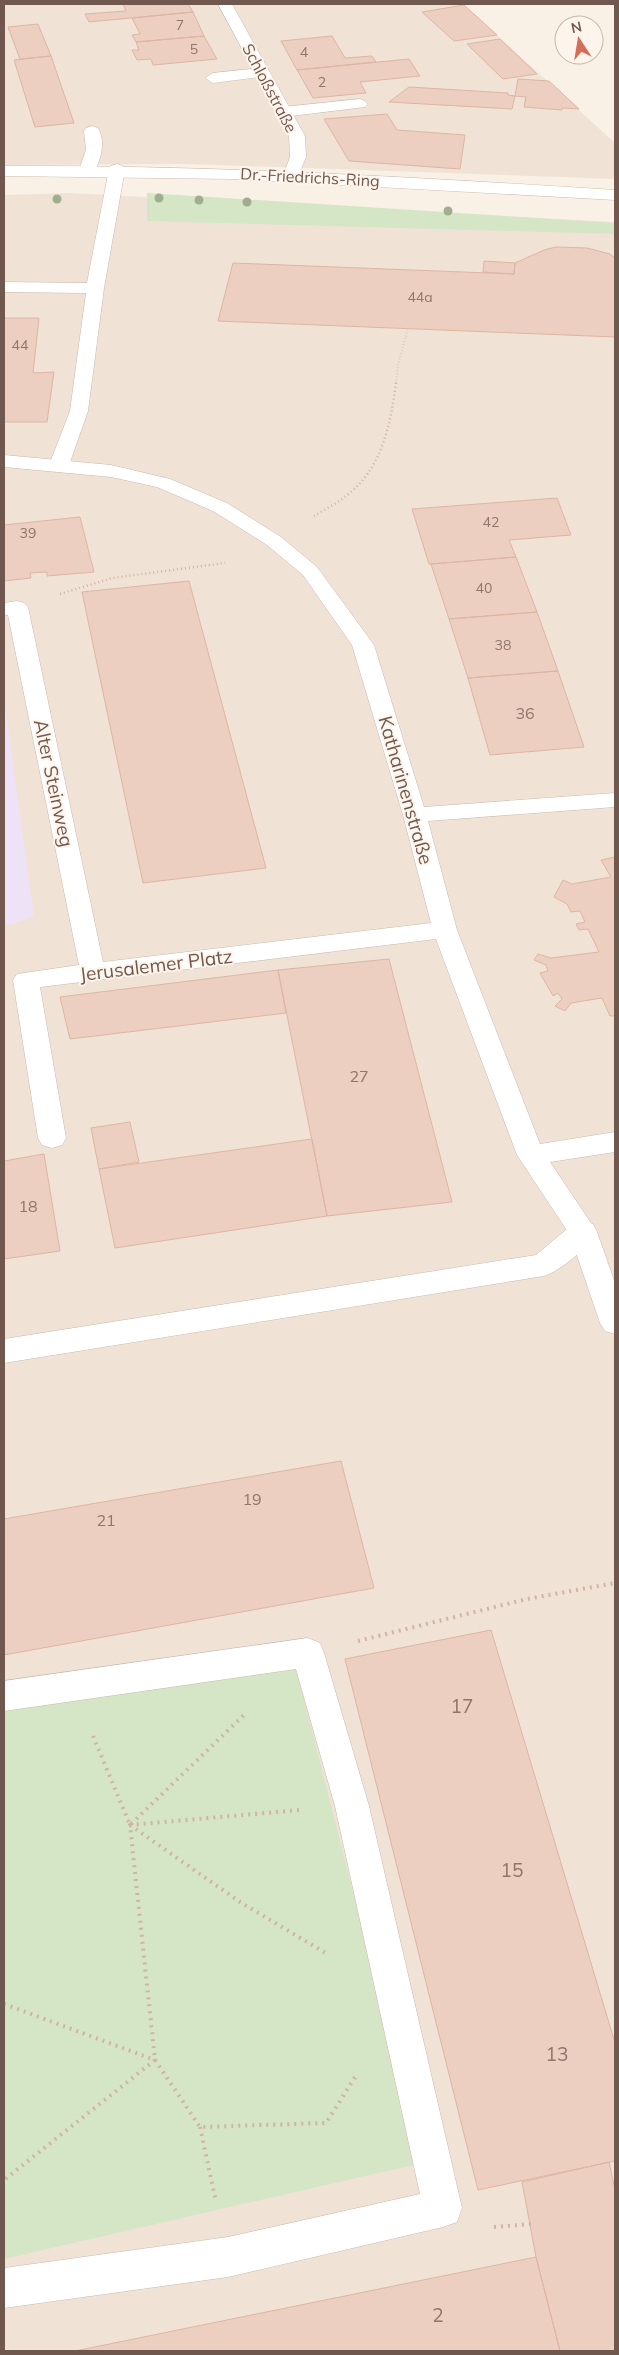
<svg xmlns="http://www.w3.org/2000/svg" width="619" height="2355" font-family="Mulish,sans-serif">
	<rect width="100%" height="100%" fill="#faf1e6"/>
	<!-- residential -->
	<path fill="#f1e2d6" d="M4 4H463L615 143V179L187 164 4 165Z
		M70 193 615 222V2351H4V195Z"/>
	<!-- education -->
	<path fill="#eee3f6" d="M4 699 34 917 4 926Z"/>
	<!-- green -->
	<path fill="#d5e6c6" d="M147 193 615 223V234L147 221Z
		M295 1664 422 2163 4 2259V1705Z"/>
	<!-- building -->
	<path fill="#eccfc1" stroke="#ddb5a3" d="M123 4H188L193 12 89 22 85 14 126 11Z
		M464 5 497 35 454 41 422 12Z
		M193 12 204 36 136 42 132 35 140 34 132 18Z
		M38 24 51 56 20 59 8 27Z
		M204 36 217 59 153 65 151 59 137 60 132 50H139L136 42Z
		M332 36 345 58 372 56 376 62 297 70 281 41Z
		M500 39 537 74 503 79 467 44Z
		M51 56 74 123 35 127 14 60Z
		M409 59 420 76 360 82 366 93 313 98 297 70Z
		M518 79 549 81 579 109 562 108V110L524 107 526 97 515 96Z
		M409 87 508 93V95L515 96 512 109 389 102Z
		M387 114 397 130 465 135 460 169 349 161 324 119Z
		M556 247 587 248 610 254 615 258V337L218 321 233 263 514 274 515 263 544 250Z
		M484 261 515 263 514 274 483 272Z
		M4 318H39L33 373 54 372 47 422H4Z
		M557 498 571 535 509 540 516 557 431 564H429L412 509Z
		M80 517 94 572 47 576V572L30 573 31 578 4 581V525Z
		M516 557 537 612 449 619 431 564Z
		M189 581 266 868 143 883 82 592Z
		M537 612 558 671 468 678 449 619Z
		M558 671 584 747 490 755 468 678Z
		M615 857V1016H610L602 998 571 1003 565 1011 555 1006 562 999 558 993 553 996 540 973 548 971 546 965 534 960 538 954 551 958 599 952 588 929 579 930 576 924 585 922 580 911 571 912 567 904 554 897 563 880 572 884 611 877 601 860Z
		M389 959 452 1202 327 1216 278 970Z
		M278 970 286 1013 70 1039 60 997Z
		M130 1122 139 1162 99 1169 91 1128Z
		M312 1139 327 1216 115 1248 99 1169Z
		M44 1154 60 1251 4 1259V1161Z
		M341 1461 374 1588 4 1655V1519Z
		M491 1630 615 2043V2161L478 2190 345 1659Z
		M609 2162 615 2190V2351H560L536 2257 522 2182Z
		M536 2257 560 2351H75Z"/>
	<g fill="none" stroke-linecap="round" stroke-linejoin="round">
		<!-- lane casing -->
		<g stroke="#cab9ae" stroke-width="1">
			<path id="lane" d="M262 68 270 73 267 76 213 83 205 78 213 73Z
				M360 99 365 101 368 104 365 107 283 117 277 115 275 112 277 109 283 107Z
				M92 126 98 128C106 141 101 161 93 173H81L79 170 86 150 84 131 86 128Z
				M117 164 123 166 125 169 104 288 88 411 69 465 66 469 59 471 52 469 49 465 70 411 86 293 4 292V282L87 283 109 169 111 166Z
				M583 1221 593 1224 597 1232C589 1247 560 1271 544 1276L4 1363V1339L536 1255 573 1224Z
				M308 1638 320 1643 324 1653 369 1806 462 2208 457 2222 443 2227 228 2277 4 2308V2268L228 2237 420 2194 335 1806 296 1669 4 1711V1681Z"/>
		</g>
		<!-- street casing -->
		<g stroke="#cab9ae" stroke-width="1">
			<path id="street" d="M218 4H232L305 136 306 157 297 179H285L283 176 290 157 289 136Z
				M4 455 111 465 170 479 227 503 281 537 317 567 374 645 424 807 615 793V807L428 821 457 930 540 1144 615 1132V1152L550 1162 597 1232 615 1283V1334L605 1331 600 1323 570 1235 517 1155 436 939 40 987 66 1138 62 1145 52 1148 42 1145 38 1138 13 980 17 974 79 965 8 615H4V603L17 601 24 603 28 607 103 962 431 923 403 815 352 645 303 575 267 545 213 511 157 487 111 477 4 467Z"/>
		</g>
		<!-- secondary casing -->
		<g stroke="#cfbaae" stroke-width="1">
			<path id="secondary" d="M4 166C208 165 411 177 615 190V200L233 179 4 176Z"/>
		</g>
		<!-- path-far2 -->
		<path stroke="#d1b3a4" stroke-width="2" stroke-dasharray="0.5 2.5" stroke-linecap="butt" d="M396 383 398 365 408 328"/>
		<!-- path-far1 -->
		<path stroke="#d1b3a4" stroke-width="2.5" stroke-dasharray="1 3" stroke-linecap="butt" d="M314 516C326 509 339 502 350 493 383 465 391 422 396 382
			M60 594 112 578 225 563"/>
		<!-- path -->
		<path stroke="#d1b3a4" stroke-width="4" stroke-dasharray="2 5" stroke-linecap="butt" d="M358 1641 527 1599 615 1583
			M93 1736 130 1825 245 1714
			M299 1810 130 1825 155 2060 200 2127 326 2123 357 2074
			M130 1825 240 1902 329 1955
			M4 2004 155 2060 4 2180
			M200 2127 216 2202
			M494 2227 531 2224"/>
		<!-- lane -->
		<use href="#lane" fill="#fff" fill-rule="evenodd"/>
		<!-- street -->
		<use href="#street" fill="#fff" fill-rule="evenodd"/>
		<!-- secondary -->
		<use href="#secondary" fill="#fff" fill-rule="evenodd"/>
	</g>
	<!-- trees -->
	<g fill="#a0ad8f">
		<circle cx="159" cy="198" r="4.5"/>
		<circle cx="57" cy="199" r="4.5"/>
		<circle cx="199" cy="200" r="4.5"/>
		<circle cx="247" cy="202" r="4.5"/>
		<circle cx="448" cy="211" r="4.5"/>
	</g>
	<g text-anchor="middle" stroke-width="4" stroke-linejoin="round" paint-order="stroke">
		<!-- far-number labels -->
		<g font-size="14" fill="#8f766b">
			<text x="180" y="30">7</text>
			<text x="194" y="54">5</text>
			<text x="304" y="57">4</text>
			<text x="322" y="87">2</text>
			<text x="420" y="302">44a</text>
			<text x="20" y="350">44</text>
			<text x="491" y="527">42</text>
			<text x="28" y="538">39</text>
			<text x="484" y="593">40</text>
			<text x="503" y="650">38</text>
		</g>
		<!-- far-street labels -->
		<g font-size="16" fill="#70584e" stroke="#fdf5ec">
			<text transform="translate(270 88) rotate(62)" y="6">Schloßstraße</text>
			<text transform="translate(310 177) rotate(3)" y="6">Dr.-Friedrichs-Ring</text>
		</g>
		<!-- number labels -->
		<g font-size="16" fill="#8f766b">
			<text x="525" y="719">36</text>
			<text x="359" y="1082">27</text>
			<text x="28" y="1212">18</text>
			<text x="252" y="1505">19</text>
			<text x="106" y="1526">21</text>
		</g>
		<!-- street labels -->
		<g font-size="19" fill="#70584e" stroke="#fdf5ec">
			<text transform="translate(54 783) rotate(78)" y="7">Alter Steinweg</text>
			<text transform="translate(406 790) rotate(74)" y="7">Katharinenstraße</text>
			<text transform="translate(156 965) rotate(-7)" y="7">Jerusalemer Platz</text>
		</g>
		<!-- near-number labels -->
		<g font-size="19" fill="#8f766b">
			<text x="462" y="1713">17</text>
			<text x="512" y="1877">15</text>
			<text x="557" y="2061">13</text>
			<text x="438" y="2322">2</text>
		</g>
	</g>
	<!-- border -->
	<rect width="619" height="2355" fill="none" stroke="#70584e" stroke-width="10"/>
	<!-- north arrow -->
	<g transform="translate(579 40) rotate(348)"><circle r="24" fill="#fdf5ec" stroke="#c5b6ad"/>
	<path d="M0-4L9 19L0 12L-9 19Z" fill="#d66d59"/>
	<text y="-8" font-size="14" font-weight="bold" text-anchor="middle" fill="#70584e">N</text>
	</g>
</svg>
